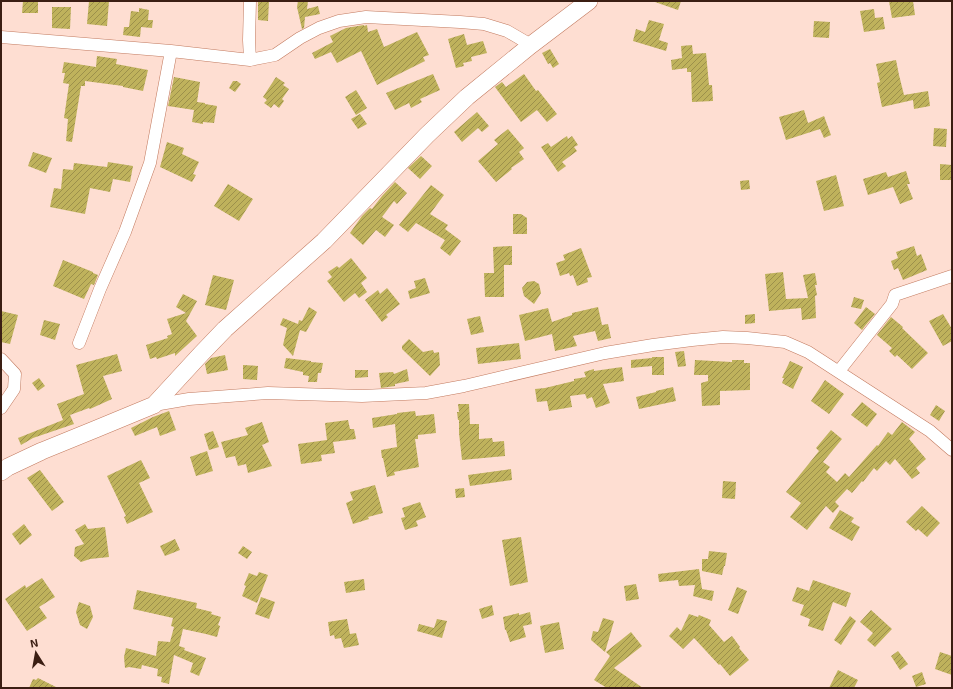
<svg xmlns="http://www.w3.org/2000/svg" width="953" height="689" font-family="'Exo 2',sans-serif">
	<defs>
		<pattern id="building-hatch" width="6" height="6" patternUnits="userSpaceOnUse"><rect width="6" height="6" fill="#bfb25c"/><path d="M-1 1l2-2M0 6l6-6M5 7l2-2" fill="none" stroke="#9c904b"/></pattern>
	</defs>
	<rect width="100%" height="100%" fill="#feded2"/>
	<!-- building -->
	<path fill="url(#building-hatch)" d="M23 1H38V13H22Z
		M89 1H109L107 26 87 24Z
		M258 1H269L268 21 258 20Z
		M298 1H308L307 9 318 6 320 14 305 17 304 28 302 29 297 7Z
		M655 1H681L678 10 655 2Z
		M889 1H913L915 15 892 18Z
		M52 7H71L70 29 52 28Z
		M139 8 149 10 148 20H153L152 28 141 27 140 37 123 35 124 27H129L131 11 139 12Z
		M874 9 875 18 883 17 885 29 864 32 860 11Z
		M649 20 664 24 659 40 668 43 666 51 633 41 636 29 645 32Z
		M814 21 830 22 829 38 813 37Z
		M364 25V26L367 25 368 32 377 29 384 47 417 32 429 55 423 57 425 61 377 85 361 51 337 63 331 52 315 59 312 53 333 42 330 36 346 28Z
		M464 34 467 45 483 41 487 53 471 57 472 61 463 63 464 66 456 68 448 39Z
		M692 45 693 54 706 53 709 85H712L713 101 692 102 691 72H687V68L672 70 671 60 682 58 681 46Z
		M550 49 559 64 553 68 550 63 548 64 542 53Z
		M97 56 117 59 116 64 148 70 143 91 123 87V86L85 81V86H81L72 142 66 141 68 119 64 118 69 84 63 83 65 73H62L64 62 96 67Z
		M896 60 899 75 904 95 928 91 930 106 914 109 913 100 882 107 877 83 880 82 876 64Z
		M433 74 440 90 420 99 422 102 411 108 409 103 395 110 386 93Z
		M524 74 536 91 538 90 557 114 547 122 537 110 521 122 495 87 502 82 506 87Z
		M174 77 200 82 197 102 205 103V104L217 106 214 123 203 122V124L192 122 194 110 168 106Z
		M276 77 285 83 283 85 289 89 282 99 284 101 279 108 274 104 271 108 264 103 267 100 263 97Z
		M233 81H237L241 84 235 92 229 88Z
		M356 90 367 108 356 115 345 97Z
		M804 110 808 123 824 116 831 135 824 138 820 129 786 140 779 117Z
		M477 112 489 126 482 132 478 128 462 142 454 132Z
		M360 114 367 124 358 129 351 119Z
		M934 128 947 129 946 147 933 146Z
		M508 129 524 148 519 152 524 159 511 168 512 169 496 182 478 161 498 144 494 140Z
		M567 136 568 139 572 136 578 145 574 147 577 151 562 162 566 166 558 172 541 147 548 143 551 147Z
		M167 142 184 148 182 154 199 162 193 174 196 175 192 182 160 167Z
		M33 152 52 158 46 173 28 166Z
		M421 156 432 166 420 179 408 168Z
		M108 162 133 166 130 182 113 179 110 192 90 188 85 214 50 207 54 188 61 189 63 169 73 170 74 163 107 167Z
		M940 164 952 165V180H940Z
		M906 171 910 184H907L913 199 900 204 893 187 868 195 863 179 886 172 888 177Z
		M836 175 844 206 824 211 816 181Z
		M749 180 750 189 741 190 740 181Z
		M395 182 407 193 397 204 394 201 382 217 394 225 385 237 376 230 363 245 350 233 362 216 370 208 372 209 382 196Z
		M228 184 253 199 239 221 214 206Z
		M431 185 444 195 430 214 448 225 445 229 461 241 450 256 440 248 445 240 416 223 408 232 399 225Z
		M513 214H521L527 218V234H513Z
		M512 246V265H504V297H485L484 273H494L493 247Z
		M914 246 917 256 921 254 927 270 903 280 898 268 894 270 891 261 898 258 896 252Z
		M581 248 592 277 587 278 588 282 577 286 573 275 570 276 569 273 560 276 556 263 565 260 563 255Z
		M351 258 367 278 361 283 367 292 359 298 355 293 344 302 327 281 332 277 328 272 337 266 339 268Z
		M63 260 93 272V273L98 275 94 285 91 284 84 299 53 286Z
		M783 272 786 299 808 298 803 275 815 273 817 285H815L817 295 815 296 816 318 802 320 801 308 769 311 765 274Z
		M213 275 234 280 226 310 205 305Z
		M425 278 430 293 410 299 408 291 416 288 414 281Z
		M534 281 539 284 541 293 534 304 524 296 522 288 527 282Z
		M387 288 400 304 386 315 388 317 382 322 365 300 378 290 380 294Z
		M183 294 197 301 186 321 197 336 175 356V353L157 359 156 357 150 359 146 345 168 338 167 336 172 334 167 319 186 313 176 307Z
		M854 297 864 300 861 309 851 307Z
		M309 307 317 312 306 332 300 330 293 356 283 345 287 328 280 325 283 318 298 324 299 320 302 321Z
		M598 307 602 325 608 324 611 338 598 341 595 331 573 336 577 346 555 351 552 334 525 341 519 315 548 308 552 322 572 315V313Z
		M866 307 875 314 865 326 864 325 865 326 862 330 854 323Z
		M1 311 18 315 10 344 1 342Z
		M755 314V323L745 324V315Z
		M943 314 952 329V341L943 346 929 321Z
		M480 316 484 332 471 335 467 319Z
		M891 317 903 327 902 328 928 353 912 369 897 355 895 357 889 351 892 348 877 335Z
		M44 320 60 324 55 340 40 335Z
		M409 339 423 352 433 350 434 353 439 352 440 365 430 376 402 349V346Z
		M519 343 521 359 478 364 476 348Z
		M684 351 686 366 678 367 675 352Z
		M117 354 122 371 103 376 112 399 90 409 89 408 70 415 74 424 33 438 21 445 18 438 63 420 57 404 84 394 76 365Z
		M225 355 228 370 207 374 205 364 211 358Z
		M652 357H664V375H652V366L631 368V360L652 358Z
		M286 358 311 361V362L323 363 321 373H318L317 382H308L309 376 303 375V372L284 368Z
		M695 360 732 362V360H744V363H750V390L720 391V405L702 406 701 383 708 381V375H694Z
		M790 361 803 367 793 389 782 383 784 378H782Z
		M243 365 258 366 257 380 243 379Z
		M622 367 624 381 603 384 610 403 596 408 592 397 587 399 585 394 570 396 572 407 549 411 547 401 537 402 535 389 545 388 574 381V379L586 377 584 372 594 369V371Z
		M407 369 409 381 395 384V386L381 388 379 373 393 372 394 374Z
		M355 370H368V377L355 378Z
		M39 378 45 386 38 391 32 383Z
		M825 380 844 394 829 414 811 401Z
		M673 387 676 401 639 409 636 397 656 392V391Z
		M862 402 877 414 867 427 851 415Z
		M458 404H469L470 424H479V439L492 438 493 442 504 441 505 456 462 460 459 433V420H458L457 412H459Z
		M936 405 945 411 939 421 930 415Z
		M169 411 176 430 160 436 157 427 135 436 131 428 153 417Z
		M415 411 416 416 434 414 436 433 418 435V439H415L419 467 394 472 395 475 387 477 383 458H382L381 450 397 447 395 424 373 428 372 418 397 414V413Z
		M348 420 350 429H354L356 439 333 442 335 453 321 455 322 461 301 464 298 444 327 440 325 423Z
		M262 422 269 442 262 445 272 466 248 473 246 464 238 466 235 456 226 458 221 442 248 435 245 428Z
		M902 422 915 432 909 439 926 459 916 468 920 473 912 479 895 459 890 465 886 461 877 471 874 468 863 482 862 481 852 493 847 489 835 502 839 506 833 513 826 506 807 530 790 517 801 503 786 492 819 451 816 448 831 430 842 439 823 462 830 467 826 472 837 482 845 473 849 477 877 445 878 446 888 432 892 435Z
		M213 431 219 447 209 450 204 434Z
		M207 451 213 471 196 476 190 457Z
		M141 460 150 478 139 483 153 512 127 524 124 517 126 516 107 476Z
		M511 469 512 480 470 486 468 475Z
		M40 470 64 502 52 511 27 478Z
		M723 481 736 482 735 499 722 498Z
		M375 485 383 513 368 517 369 519 353 524 346 503 353 500 350 492Z
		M464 488 465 497 456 498 455 489Z
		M420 502 426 517 416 521 418 526 405 530 401 518 405 517 402 508Z
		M922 506 940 523 927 537 918 529 916 531 906 522Z
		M840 510 854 518 851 522 860 527 852 541 829 528Z
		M24 524 32 535 20 545 12 534Z
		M85 524 88 529 105 527 109 557 90 559 81 562 74 556 75 547 84 544 75 530Z
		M521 537 528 582 510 586 502 540Z
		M175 539 180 550 165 556 160 546Z
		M243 546 252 552 247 559 238 553Z
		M709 551 727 553 725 566H724L722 575 702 571V559H708Z
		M699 569 702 589 714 591 712 601 693 596 695 585 679 586 678 580 659 582 658 574Z
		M259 572 268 575 257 603 242 596 246 586 244 585 249 573 257 576Z
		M42 578 55 597 39 607 47 618 27 631 5 599 25 585 26 588Z
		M364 579 365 590 346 593 344 582Z
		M813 580 851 593 846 607 833 602 823 631 808 626 810 619 800 615 804 605 792 601 797 587 809 591Z
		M636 584 639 599 626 601 624 586Z
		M737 587 747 591 738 614 728 610Z
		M137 590 197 603 196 608 212 612 211 614 221 617 218 625 220 626 217 637 206 634 183 629 179 646 185 648 184 650 206 658 199 676 190 672 193 663 174 655 169 684 161 682 162 677 157 676 158 669 142 665 141 669 129 667 125 668 124 657 126 648 156 656 158 641 170 642 174 627 171 626 173 618 133 609Z
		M261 597 275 602 269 619 255 614Z
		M79 602 90 606 93 617 87 629 80 625 76 612Z
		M492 605 494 615 482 619 479 609Z
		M871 610 892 629 875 647 867 640 873 633 860 622Z
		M530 612 532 624 523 626 526 637 510 642 506 630H505L503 617 519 613V615Z
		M689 614 698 617 699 615 711 620 709 625 724 642 732 636 740 647 739 648 749 660 730 676 720 664 719 665 694 638 683 649 669 636 677 627 681 631Z
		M850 616 856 621 841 645 834 640Z
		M603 618 614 621 605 652 591 640 593 631 598 632Z
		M347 619 350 634 356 633 359 645 344 648 341 638 335 639 334 635 330 636 328 622Z
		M437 619 447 621 442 638 417 631 419 624 434 628Z
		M559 622 564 649 545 653 540 626Z
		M631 632 642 646 614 668 643 688H607L594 680 610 656 606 652Z
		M898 651 908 664 900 670 891 656Z
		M940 652 952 656V675L935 669Z
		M838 670 858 680 854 688H829Z
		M922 672 926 684 916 687 912 676Z
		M38 678 58 688H29L33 679 36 680Z"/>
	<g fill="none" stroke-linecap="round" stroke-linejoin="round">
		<!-- street casing -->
		<g stroke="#c27a5f" stroke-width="13">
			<path id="street" d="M250 1 249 40 250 60 275 55 300 38 319 28 339 21 366 17 460 22 484 24 507 31 531 45
				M1 37 171 51
				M79 343 100 289 125 232 150 163 171 51 250 60
				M1 359 15 374 14 389 1 408
				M839 371 892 304 895 295 952 276
				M154 405 189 399 268 393 362 396 426 393 464 386 605 353 653 345 692 340 723 337 747 338 785 342 808 352 930 431 952 450"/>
		</g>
		<!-- secondary casing -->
		<g stroke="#c27a5f" stroke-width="18">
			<path id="secondary" d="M1 472 8 467 42 451 96 429 154 405 201 354 225 329 324 241 427 135 467 97 531 45 589 1"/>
		</g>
		<!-- street -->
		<use href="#street" stroke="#fff" stroke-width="12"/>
		<!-- secondary -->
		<use href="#secondary" stroke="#fff" stroke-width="17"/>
	</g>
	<!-- border -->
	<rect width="953" height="689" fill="none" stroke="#3b1e13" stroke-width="4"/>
	<!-- north arrow -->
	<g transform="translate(36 653) rotate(349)" stroke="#feded2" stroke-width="3" paint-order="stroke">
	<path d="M0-3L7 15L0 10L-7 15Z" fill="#3b1e13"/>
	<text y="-6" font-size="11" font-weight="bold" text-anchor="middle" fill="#3b1e13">N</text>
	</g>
</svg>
